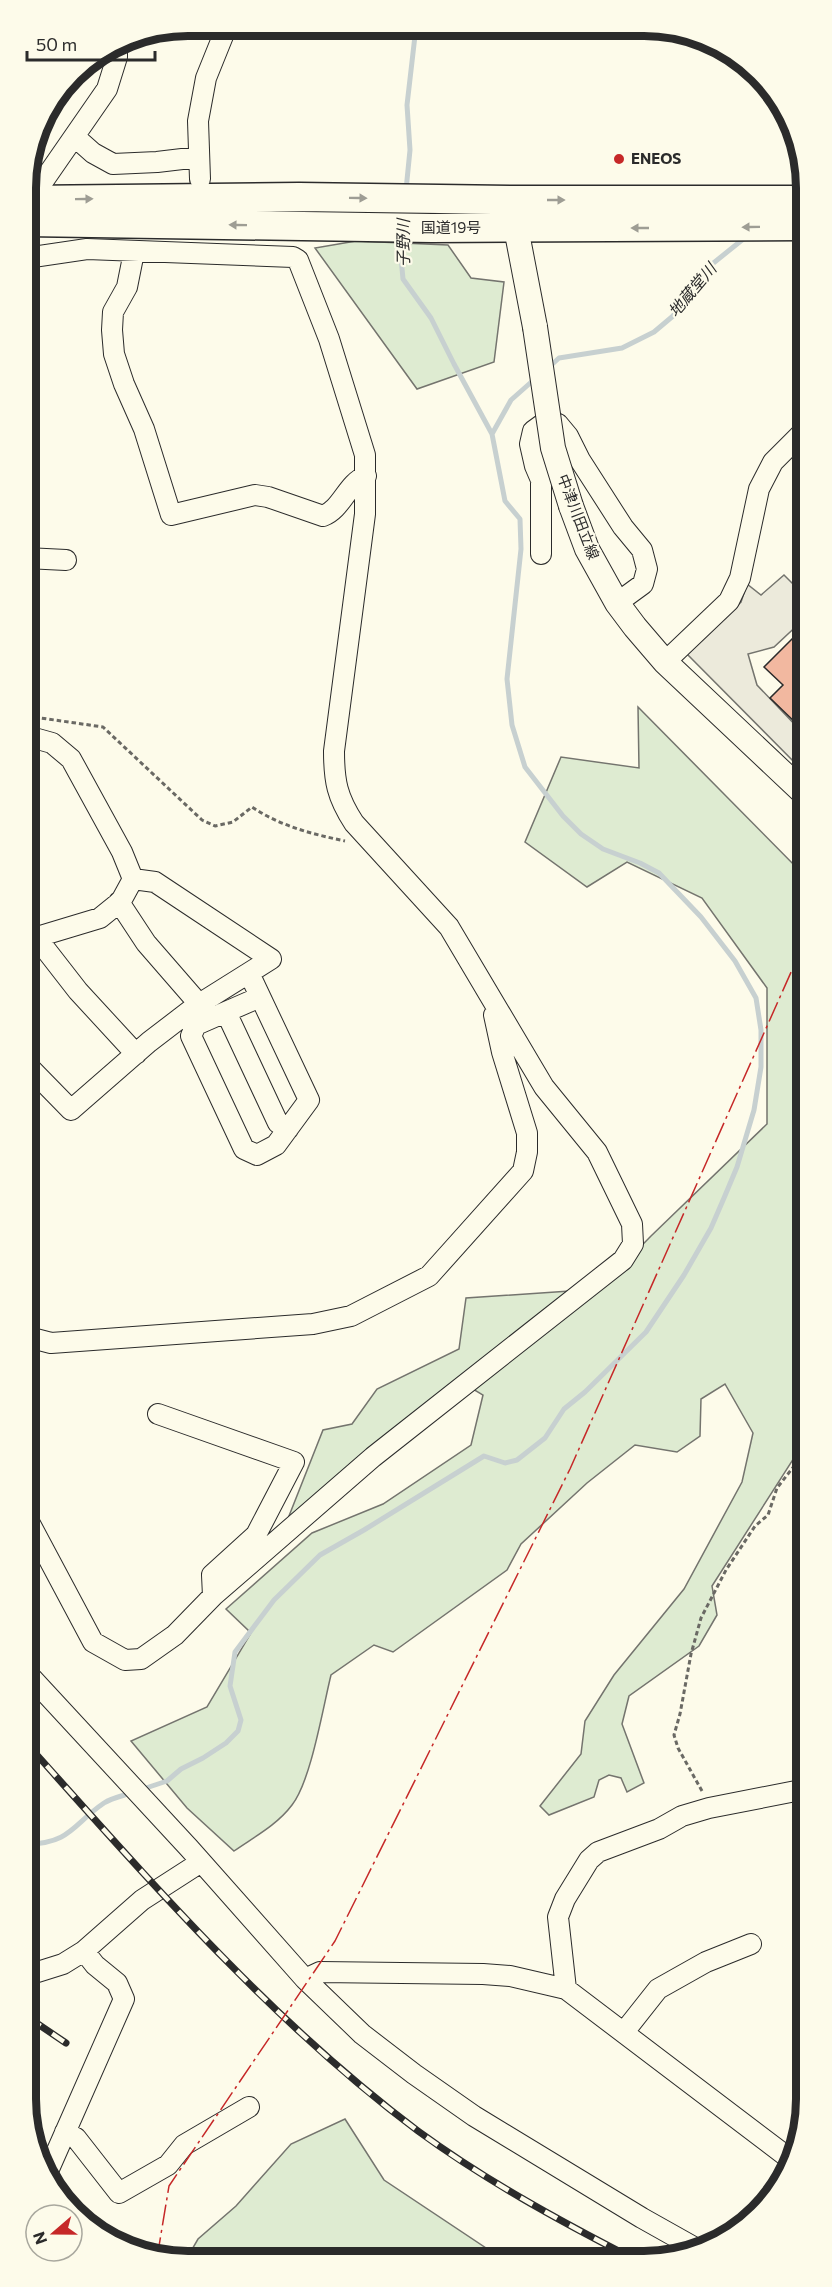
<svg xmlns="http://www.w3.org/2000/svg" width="832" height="2287" font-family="Commissioner,'Noto Sans JP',sans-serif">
	<rect width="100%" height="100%" fill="#fdfbea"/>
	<!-- green -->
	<path fill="#deebd1" stroke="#74746e" stroke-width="1.5" d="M356 241 448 245 471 278 504 282 494 362 417 389 315 248Z
		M638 707 804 875 805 1429 794 1458 712 1586 717 1615 699 1646 629 1696 622 1724 644 1783 627 1792 621 1778 609 1775 599 1780 594 1797 549 1815 540 1806 581 1754 585 1721 614 1675 684 1589 742 1482 753 1433 725 1384 701 1399 700 1436 677 1452 635 1445 587 1483 521 1544 507 1570 393 1652 374 1645 331 1675C323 1707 311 1781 292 1805 277 1825 254 1837 234 1851L187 1808 131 1741 207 1707 251 1633 226 1609 312 1533 383 1504 471 1445 483 1395 458 1380 287 1521 323 1430 352 1424 377 1389 459 1349 466 1298 599 1289 651 1236 767 1124V988L702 898 627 862 587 887 525 842 561 757 639 768Z
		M345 2119 384 2180 501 2258H187L198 2239 236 2206 291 2144Z"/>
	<!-- parking -->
	<path fill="#eceadb" stroke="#74746e" stroke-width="1.5" d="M784 575 804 595V619L774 647 748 654 757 685 802 732 804 731V772L687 654 741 602 747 584 761 595Z"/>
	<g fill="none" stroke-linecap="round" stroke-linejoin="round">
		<!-- stream -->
		<path stroke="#c7d0d0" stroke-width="5" d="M406 190 410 150 407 105 416 27
			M548 368 559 358 622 348 654 332 673 316 706 269 747 236
			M492 434 511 400 537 377
			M143 1789 167 1781 181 1769 203 1758 226 1743 238 1731 241 1720 230 1686 235 1652 274 1600 320 1555 364 1530 484 1456 505 1463 517 1460 545 1438 564 1409 585 1392 646 1332 684 1275 711 1228 724 1198 737 1167 754 1110 761 1067V1030L756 998 735 961 701 917 659 873 640 863 603 849 581 834 563 816 525 767 512 725 507 679 521 549 520 519 505 501 492 434 454 364 431 318 403 279 400 247 401 235
			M28 1844C71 1843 73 1824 104 1803 112 1798 122 1796 131 1793"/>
	</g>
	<!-- building -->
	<path fill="#f2b8a0" stroke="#2b2b2b" stroke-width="1.5" d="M804 627V725L801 728 770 698 783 685 764 667Z"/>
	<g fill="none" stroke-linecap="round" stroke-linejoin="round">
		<!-- minor casing -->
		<g stroke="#2b2b2b" stroke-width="22">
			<path id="minor" d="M75 137 93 153 113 164 157 162 199 157
				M200 179 198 121 206 78 227 26
				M26 206 107 89 117 57V44
				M134 252 127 287 113 312 112 330 114 354 124 384 144 429 171 515 255 495 268 497 323 516C342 509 347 483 366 476
				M26 258 87 249 293 257 298 260 329 339 365 455V514L334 751C334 781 337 797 354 823L449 927 544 1087 597 1152 632 1224 633 1244 623 1260 373 1457 213 1596 175 1635 141 1659 125 1660 93 1642 28 1520
				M541 554V480L535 466 530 444 533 431 544 423 558 424 568 436 580 460 623 527 642 550 647 569 643 584 617 603
				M26 558 66 560
				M665 662 729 601 740 578 759 489 773 462 804 431
				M27 736 52 743 71 759 122 852 133 879 121 901 100 918 27 940
				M119 902 146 943 199 1004
				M40 936 43 946 78 991 136 1054
				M249 973 309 1100 276 1145 257 1155 244 1149 191 1036 196 1025 260 997
				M226 1012 278 1123 288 1129
				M27 1065 71 1110 149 1042 196 1006 271 959 155 882 133 879
				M28 1337 51 1343 313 1324 351 1316 429 1276 523 1171 527 1152V1133L502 1052 494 1015
				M158 1414 294 1462 256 1535 212 1575 213 1596
				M28 1674 189 1848 305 1979 362 2034 414 2074 474 2116 642 2218 699 2250
				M28 1975 63 1964 84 1951 142 1900 201 1862
				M305 1979 320 1972 483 1974 510 1976 566 1989 794 2162
				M566 1989 558 1917 565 1899 589 1860 598 1852 659 1829 682 1816 709 1808 806 1789
				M624 2032 658 1989 706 1962 751 1944
				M65 2132 76 2138 119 2193 168 2165 184 2145 249 2107
				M49 2169 124 1999 117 1983 95 1965 84 1951"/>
		</g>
		<!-- major casing -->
		<g stroke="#2b2b2b" stroke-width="26">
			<path id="major" d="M516 211V228L535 327
				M571 506 587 549 617 603 635 627 665 662 804 793"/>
		</g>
		<!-- highway casing -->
		<g stroke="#2b2b2b" stroke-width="31">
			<path id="highway" d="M26 200 299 197 516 200H803
				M26 222 432 228 803 226"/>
		</g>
		<!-- path -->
		<path stroke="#6a6964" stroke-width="3" stroke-dasharray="4.5 3" stroke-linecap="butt" d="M27 716 103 727 202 820 215 826 233 822 252 807C280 826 312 834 345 841
			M702 1791 678 1748 674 1735 680 1714 691 1654 701 1618 726 1570 755 1526 768 1515 777 1488 798 1461 805 1441"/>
		<!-- minor -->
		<use href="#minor" stroke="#fdfbea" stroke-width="20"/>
		<!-- major -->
		<use href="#major" stroke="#fdfbea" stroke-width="24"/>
		<!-- highway -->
		<use href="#highway" stroke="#fdfbea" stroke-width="28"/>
		<!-- rail casing -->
		<g stroke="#2b2b2b" stroke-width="7">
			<path id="rail" d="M28 1745C150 1881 271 2021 418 2131 485 2180 558 2220 632 2258
				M29 2018 66 2043"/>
		</g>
		<!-- rail -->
		<use href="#rail" stroke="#fdfbea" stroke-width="4.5" stroke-dasharray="14" stroke-linecap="butt"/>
		<!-- major-bridge casing -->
		<g stroke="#2b2b2b" stroke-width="26" stroke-linecap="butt">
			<path id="major-bridge" d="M535 327 553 448 571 506"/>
		</g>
		<!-- major-bridge -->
		<use href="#major-bridge" stroke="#fdfbea" stroke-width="24"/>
		<!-- power -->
		<path stroke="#c62828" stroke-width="1.5" stroke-dasharray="21 4.5 3 4.5" stroke-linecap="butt" d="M157 2258 169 2186 335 1941 570 1469 804 943"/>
	</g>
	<!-- one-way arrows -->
	<defs><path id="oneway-solid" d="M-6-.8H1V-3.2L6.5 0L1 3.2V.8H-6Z" transform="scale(1.5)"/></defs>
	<g fill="#9e9d94">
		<use href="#oneway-solid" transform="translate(358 198) rotate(1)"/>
		<use href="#oneway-solid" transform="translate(84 199) rotate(-1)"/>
		<use href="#oneway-solid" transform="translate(556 200)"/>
		<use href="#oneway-solid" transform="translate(238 225) rotate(-179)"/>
		<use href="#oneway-solid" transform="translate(751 227) rotate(179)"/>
		<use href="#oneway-solid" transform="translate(640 228) rotate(180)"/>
	</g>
	<!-- markers -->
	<circle fill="#c62828" stroke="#fdfbea" stroke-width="2" cx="619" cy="159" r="6"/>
	<g text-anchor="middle" stroke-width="4.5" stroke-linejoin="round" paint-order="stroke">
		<!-- poi labels -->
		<g font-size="15" font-weight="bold" fill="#2b2b2b" stroke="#fdfbea" text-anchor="start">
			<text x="631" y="164">ENEOS</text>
		</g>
		<!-- street labels -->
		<g font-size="15" fill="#2b2b2b" stroke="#fdfbea">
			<text x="451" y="233">国道19号</text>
			<text transform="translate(578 517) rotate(69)" y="5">中津川田立線</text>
		</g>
		<!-- water labels -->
		<g font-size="16" font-style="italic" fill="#2b2b2b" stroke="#fdfbea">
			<text transform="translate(403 243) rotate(-90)" y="6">子野川</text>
			<text transform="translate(692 290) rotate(-50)" y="6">地蔵堂川</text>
		</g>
	</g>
	<!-- crop -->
	<path d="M0 0H832V2287H0ZM188 36H644A152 152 0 0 1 796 188V2099A152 152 0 0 1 644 2251H188A152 152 0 0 1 36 2099V188A152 152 0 0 1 188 36Z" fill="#fdfbea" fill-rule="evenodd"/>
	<path fill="none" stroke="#2b2b2b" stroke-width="8" d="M188 36H644A152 152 0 0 1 796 188V2099A152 152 0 0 1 644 2251H188A152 152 0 0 1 36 2099V188A152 152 0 0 1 188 36Z"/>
	<!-- north arrow -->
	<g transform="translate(54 2233) rotate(250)"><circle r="28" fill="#fdfbea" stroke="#a9a89e" stroke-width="1.5"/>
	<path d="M0-4.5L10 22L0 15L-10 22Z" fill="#c62828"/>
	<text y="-9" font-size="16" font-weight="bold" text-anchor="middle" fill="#2b2b2b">N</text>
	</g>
	<!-- scale -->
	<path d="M27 51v9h128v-9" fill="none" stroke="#2b2b2b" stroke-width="3"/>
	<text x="36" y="51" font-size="18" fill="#2b2b2b" stroke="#fdfbea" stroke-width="4.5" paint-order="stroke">50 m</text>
</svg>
